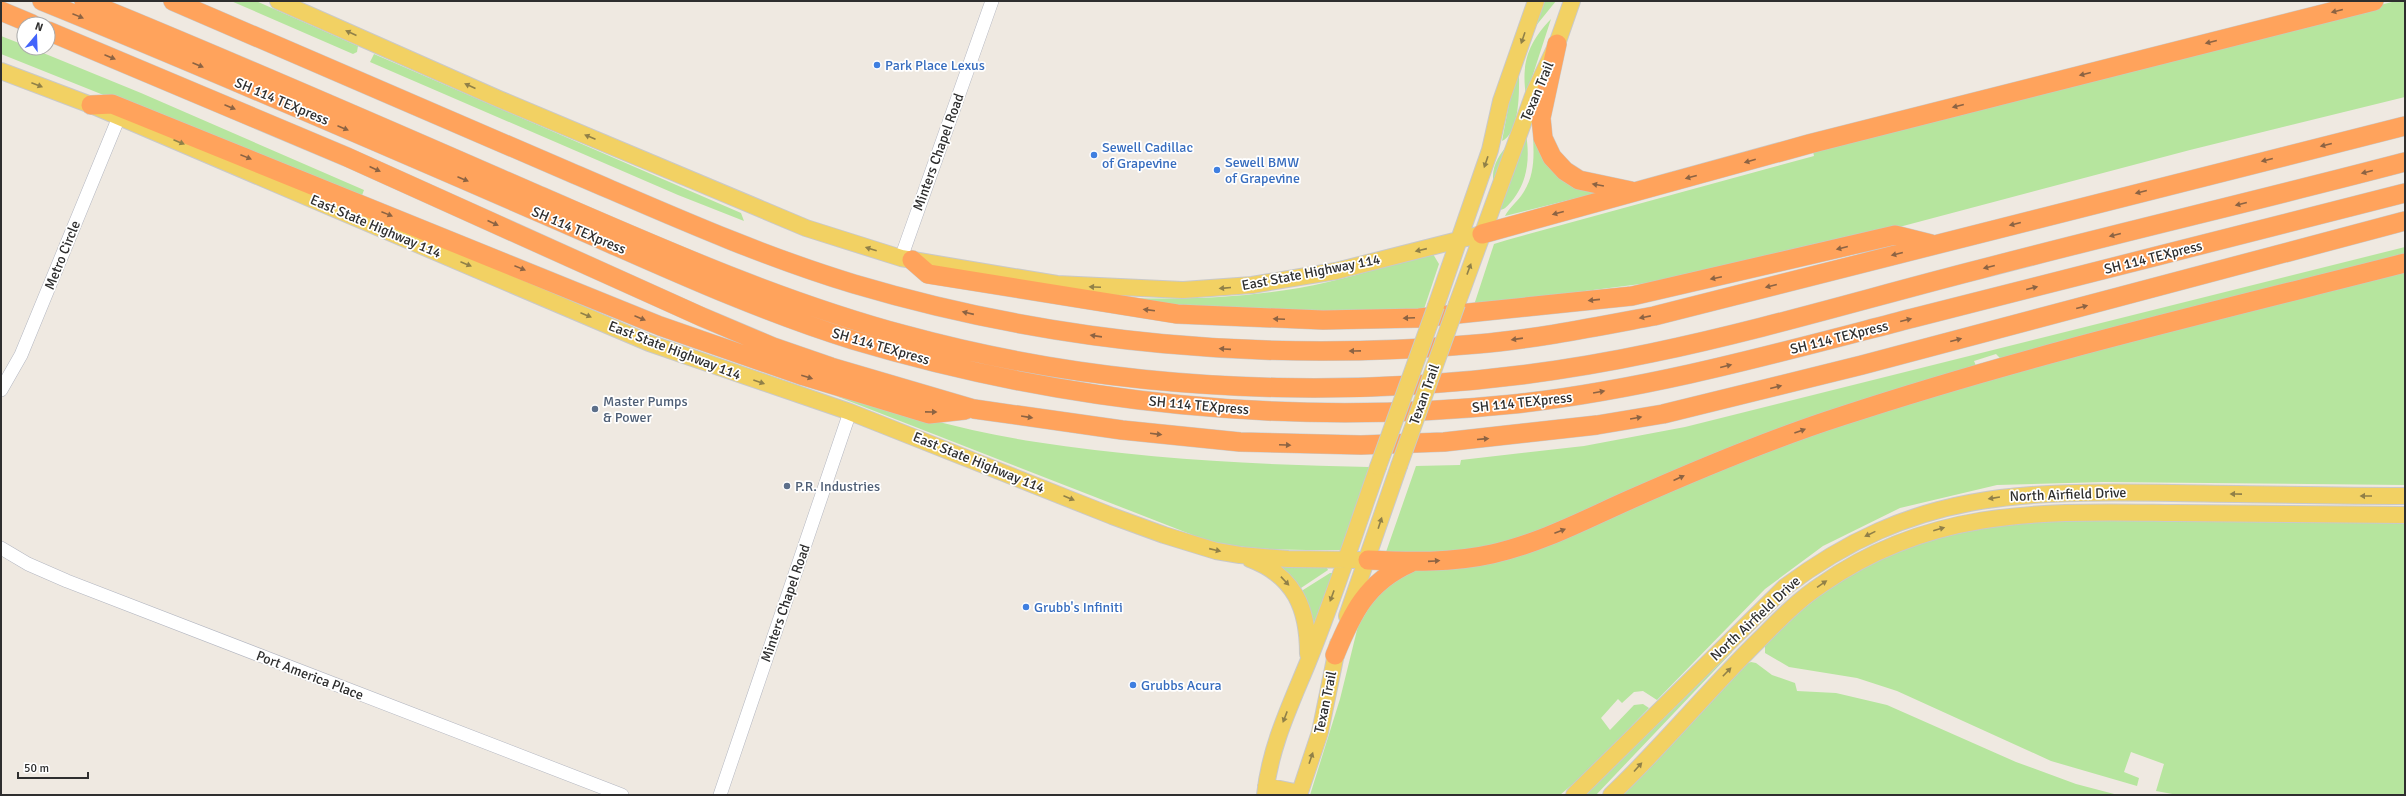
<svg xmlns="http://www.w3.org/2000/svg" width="2406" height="796" font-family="Signika,sans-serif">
	<rect width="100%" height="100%" fill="#efe9e1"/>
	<!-- green -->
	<path fill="#b6e59e" d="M231 1H256L358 46 357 52 353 54Z
		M1544 1H1556L1535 27Z
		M2396 1H2405V97L2190 150 1790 256 1688 278 1474 305 1494 244 1507 240 1814 156 1812 147Z
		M1551 19 1526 96C1521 63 1528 43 1551 19Z
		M1 36 24 45V48H31L141 93 364 190 361 198 1 54Z
		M374 54 741 213 744 221 678 195 370 62Z
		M1519 71C1519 87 1521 132 1502 141L1510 98Z
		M1526 134C1530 158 1528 182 1511 202 1507 206 1505 210 1499 210Z
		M1533 135 1536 137 1597 193 1505 216C1508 209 1516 203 1521 196 1535 177 1534 158 1533 135Z
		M1510 142 1494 186C1490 168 1498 156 1510 142Z
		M2405 247V257L2003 361 1996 354 1974 361 1977 368 1504 544 1435 554 1386 552 1416 466 1460 465 1461 460 1584 446 1685 427Z
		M1433 254 1439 264 1424 309 1361 313 1206 310 1131 298C1197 300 1263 297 1328 282 1363 274 1398 262 1433 254Z
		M2405 270V485L2104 482 1997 485 1900 508 1823 546 1765 589 1657 700 1643 691 1634 692 1622 703 1618 699 1601 718 1610 730 1634 705 1643 704 1649 708 1587 772 1560 795H1310L1340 699 1358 626 1376 596 1403 572 1456 563 1751 455 1938 391Z
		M836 396C902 412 969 432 1036 442 1146 459 1258 465 1369 467L1342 550C1296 550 1252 551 1208 541Z
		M2045 519 2405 523V795H2178L2156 791 2164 764 2131 752 2124 772 2139 778 2137 786 2051 761 1897 691 1857 678 1789 667 1765 653V644L1800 609 1846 576 1901 549 1971 528Z
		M1280 567 1327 568 1328 570 1301 588 1298 587Z
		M1330 573H1333L1313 626 1302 594 1303 590Z
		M1732 648V652L1596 795H1582Z
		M1751 662 1756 663 1772 675 1795 683 1797 691 1836 693 1887 705 2016 762 2076 784 2118 795H1620L1744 665Z"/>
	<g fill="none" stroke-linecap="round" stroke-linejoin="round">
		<!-- minor casing -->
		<g stroke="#b4b7c1" stroke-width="14">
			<path id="minor" d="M901 258 992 1
				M1 390 21 355 119 117
				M1 548 28 564 67 581 622 795
				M720 795 850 412"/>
		</g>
		<!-- major casing -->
		<g stroke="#c9c9c9" stroke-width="18">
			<path id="major" d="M278 1 499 99 806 228 901 258 1057 284 1183 290 1252 285 1336 271 1482 234
				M1 71 91 105 649 343 850 412 1112 516 1164 535 1216 551 1240 555 1288 559 1368 560
				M1457 304 1534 93 1557 44 1572 1
				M1436 306 1490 150 1501 101 1536 1
				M1250 559C1295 576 1308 609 1308 654
				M1347 616 1399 466
				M1266 786 1299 793
				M1265 795C1270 747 1290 706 1308 662 1334 598 1355 532 1378 467
				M1299 795 1320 732 1338 644
				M1574 795 1785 587C1914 490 2020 491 2173 493 2250 494 2328 496 2405 496
				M1611 795C1663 746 1709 689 1760 639 1779 620 1798 600 1821 585 1933 506 2046 512 2175 513 2252 514 2328 514 2405 515"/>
		</g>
		<!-- highway casing -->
		<g stroke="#c9c9c9" stroke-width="20">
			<path id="highway" d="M42 1C210 69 377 142 543 214 645 258 747 307 853 340 1067 404 1292 427 1514 404 1650 389 1781 352 1913 318 2077 276 2241 235 2405 193
				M84 1C234 62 382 127 531 192 654 245 775 300 905 335 1143 400 1410 404 1651 353 1762 330 1871 297 1981 269 2122 232 2264 199 2405 162
				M173 1C304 57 434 114 565 170 661 211 755 254 854 284 1056 344 1268 363 1477 344 1536 339 1595 327 1654 316L2405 126
				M1 11 32 24
				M48 31 347 157 702 317 773 347 831 367 974 409 1122 430 1240 442 1361 445 1444 442 1597 425 1663 414 1862 365 2405 221
				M1557 44 1541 118 1543 138 1552 157 1565 171 1579 180 1631 191
				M91 105 112 104 660 326 804 376 929 414 965 410
				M1482 234 1809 144 2374 1
				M912 260 928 274 1177 314 1323 320 1419 318 1632 296 1895 235 1931 244
				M1368 560C1409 562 1452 563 1492 554 1541 543 1584 520 1629 500 1699 469 1770 439 1842 416 2027 355 2216 311 2405 263
				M1335 655C1352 613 1367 582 1410 563"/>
		</g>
		<!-- minor -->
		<use href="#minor" stroke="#fff" stroke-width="13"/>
		<!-- major -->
		<use href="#major" stroke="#f2d163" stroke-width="16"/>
		<!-- highway -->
		<use href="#highway" stroke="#ffa35c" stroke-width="19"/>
		<!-- major-bridge casing -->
		<g stroke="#c9c9c9" stroke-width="18" stroke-linecap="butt">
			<path id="major-bridge" d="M1399 466 1457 304
				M1378 467 1436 306"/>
		</g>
		<!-- major-bridge -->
		<use href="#major-bridge" stroke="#f2d163" stroke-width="16"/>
	</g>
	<!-- one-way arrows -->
	<defs><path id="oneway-solid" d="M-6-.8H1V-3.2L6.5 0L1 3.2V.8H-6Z"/></defs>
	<g fill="#8c6343">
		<use href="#oneway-solid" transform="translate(2337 11) rotate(166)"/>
		<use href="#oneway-solid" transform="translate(78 16) rotate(22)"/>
		<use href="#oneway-solid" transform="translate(2211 42) rotate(166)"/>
		<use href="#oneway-solid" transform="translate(110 57) rotate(23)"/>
		<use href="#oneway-solid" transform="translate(198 65) rotate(23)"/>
		<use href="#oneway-solid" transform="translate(2085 74) rotate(166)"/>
		<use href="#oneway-solid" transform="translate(1958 106) rotate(166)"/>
		<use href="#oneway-solid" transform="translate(230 107) rotate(23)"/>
		<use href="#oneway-solid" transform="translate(343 128) rotate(23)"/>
		<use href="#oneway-solid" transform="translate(2326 145) rotate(166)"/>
		<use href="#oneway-solid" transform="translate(246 157) rotate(22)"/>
		<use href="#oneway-solid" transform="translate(2267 160) rotate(166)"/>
		<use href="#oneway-solid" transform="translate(1750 161) rotate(164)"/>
		<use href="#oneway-solid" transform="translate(375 169) rotate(24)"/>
		<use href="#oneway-solid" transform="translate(2367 172) rotate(166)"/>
		<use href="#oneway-solid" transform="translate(1691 177) rotate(165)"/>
		<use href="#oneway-solid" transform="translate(463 179) rotate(23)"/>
		<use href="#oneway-solid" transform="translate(1598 185) rotate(-170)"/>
		<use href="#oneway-solid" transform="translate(2141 192) rotate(166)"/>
		<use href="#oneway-solid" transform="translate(2241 204) rotate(166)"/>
		<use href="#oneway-solid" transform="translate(1558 213) rotate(165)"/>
		<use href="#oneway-solid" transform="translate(387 214) rotate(22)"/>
		<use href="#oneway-solid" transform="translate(493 223) rotate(24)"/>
		<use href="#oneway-solid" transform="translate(2015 224) rotate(166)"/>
		<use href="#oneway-solid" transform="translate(2115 235) rotate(166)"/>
		<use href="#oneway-solid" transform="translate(1842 248) rotate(166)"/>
		<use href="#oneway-solid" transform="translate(1897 254) rotate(166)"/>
		<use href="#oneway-solid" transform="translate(1989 267) rotate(166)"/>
		<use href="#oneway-solid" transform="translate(520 268) rotate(22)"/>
		<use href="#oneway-solid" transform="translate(1716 278) rotate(168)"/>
		<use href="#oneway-solid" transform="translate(1771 286) rotate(166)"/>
		<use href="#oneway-solid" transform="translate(2032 288) rotate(-14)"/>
		<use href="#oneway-solid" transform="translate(1594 300) rotate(174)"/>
		<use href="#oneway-solid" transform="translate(2082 307) rotate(-15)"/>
		<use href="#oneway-solid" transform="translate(1149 310) rotate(-173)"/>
		<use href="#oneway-solid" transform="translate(968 313) rotate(-167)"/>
		<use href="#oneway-solid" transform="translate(1645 317) rotate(169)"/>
		<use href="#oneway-solid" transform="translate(640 318) rotate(23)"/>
		<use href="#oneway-solid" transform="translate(1409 318) rotate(178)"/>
		<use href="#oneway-solid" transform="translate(1279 319) rotate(-178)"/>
		<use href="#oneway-solid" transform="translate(1906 320) rotate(-14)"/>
		<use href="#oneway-solid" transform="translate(1096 336) rotate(-172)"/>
		<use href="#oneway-solid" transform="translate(1517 339) rotate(172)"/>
		<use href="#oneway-solid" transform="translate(1956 340) rotate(-15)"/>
		<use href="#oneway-solid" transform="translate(1225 349) rotate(-176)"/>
		<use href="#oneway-solid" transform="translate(1355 351) rotate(179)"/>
		<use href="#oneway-solid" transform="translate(1726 366) rotate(-14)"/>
		<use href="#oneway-solid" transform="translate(807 377) rotate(17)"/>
		<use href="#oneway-solid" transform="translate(1776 387) rotate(-14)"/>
		<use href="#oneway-solid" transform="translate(1599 392) rotate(-10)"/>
		<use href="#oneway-solid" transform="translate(931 412) rotate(1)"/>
		<use href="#oneway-solid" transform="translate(1027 417) rotate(9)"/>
		<use href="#oneway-solid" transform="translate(1636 418) rotate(-10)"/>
		<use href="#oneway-solid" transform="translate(1800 431) rotate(-20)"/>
		<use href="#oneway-solid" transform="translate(1156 434) rotate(7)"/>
		<use href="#oneway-solid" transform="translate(1483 439) rotate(-5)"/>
		<use href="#oneway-solid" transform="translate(1285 445) rotate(3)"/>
		<use href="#oneway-solid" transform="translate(1679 478) rotate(-24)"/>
		<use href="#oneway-solid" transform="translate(1560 531) rotate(-21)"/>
		<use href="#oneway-solid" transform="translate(1434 561) rotate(-4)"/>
	</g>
	<g fill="#908048">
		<use href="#oneway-solid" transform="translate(351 33) rotate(-156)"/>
		<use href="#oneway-solid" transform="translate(1523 38) rotate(109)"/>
		<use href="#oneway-solid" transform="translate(37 85) rotate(21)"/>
		<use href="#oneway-solid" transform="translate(470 86) rotate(-156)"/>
		<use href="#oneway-solid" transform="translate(590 137) rotate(-157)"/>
		<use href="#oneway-solid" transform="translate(179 142) rotate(23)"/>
		<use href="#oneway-solid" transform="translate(1486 162) rotate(109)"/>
		<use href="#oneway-solid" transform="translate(871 249) rotate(-162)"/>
		<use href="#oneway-solid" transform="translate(1421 250) rotate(167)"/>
		<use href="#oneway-solid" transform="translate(466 264) rotate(23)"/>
		<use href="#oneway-solid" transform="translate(1469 269) rotate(-70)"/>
		<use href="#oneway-solid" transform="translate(1095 287) rotate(-177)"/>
		<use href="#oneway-solid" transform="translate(1225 288) rotate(175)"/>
		<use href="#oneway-solid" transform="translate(586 315) rotate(23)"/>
		<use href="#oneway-solid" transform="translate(759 382) rotate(19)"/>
		<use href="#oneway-solid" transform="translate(2236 494) rotate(-179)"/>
		<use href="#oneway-solid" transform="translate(2366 496) rotate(-180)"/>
		<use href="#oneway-solid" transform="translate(1069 498) rotate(23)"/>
		<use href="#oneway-solid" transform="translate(1994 498) rotate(171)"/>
		<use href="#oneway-solid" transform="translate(1380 523) rotate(-72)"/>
		<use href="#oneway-solid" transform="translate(1939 529) rotate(-16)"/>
		<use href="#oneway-solid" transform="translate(1870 534) rotate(154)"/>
		<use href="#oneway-solid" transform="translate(1215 550) rotate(13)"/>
		<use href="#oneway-solid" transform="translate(1285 581) rotate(47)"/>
		<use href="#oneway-solid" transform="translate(1822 584) rotate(-34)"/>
		<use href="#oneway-solid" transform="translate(1332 596) rotate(110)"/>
		<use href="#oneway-solid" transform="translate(1727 672) rotate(-46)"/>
		<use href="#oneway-solid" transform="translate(1285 717) rotate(111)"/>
		<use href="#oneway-solid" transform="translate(1311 758) rotate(-71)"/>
		<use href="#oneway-solid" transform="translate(1638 767) rotate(-48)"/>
	</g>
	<!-- markers -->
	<g fill="#3f7fe0" stroke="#fff" stroke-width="1.5">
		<circle cx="877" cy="65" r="4"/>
		<circle cx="1094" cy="155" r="4"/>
		<circle cx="1217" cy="170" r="4"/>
		<circle cx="1026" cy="607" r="4"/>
		<circle cx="1133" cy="685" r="4"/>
	</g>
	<g fill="#5c6f8a" stroke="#fff" stroke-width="1.5">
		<circle cx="595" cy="409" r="4"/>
		<circle cx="787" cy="486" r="4"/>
	</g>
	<g text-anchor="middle" stroke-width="3.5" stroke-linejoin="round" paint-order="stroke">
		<!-- shop labels -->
		<g font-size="14" fill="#366cbe" stroke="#fff" text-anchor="start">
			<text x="885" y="70">Park Place Lexus</text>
			<text x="1102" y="152">Sewell Cadillac<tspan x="1102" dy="16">of Grapevine</tspan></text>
			<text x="1225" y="167">Sewell BMW<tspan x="1225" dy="16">of Grapevine</tspan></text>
			<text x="1034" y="612">Grubb's Infiniti</text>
			<text x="1141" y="690">Grubbs Acura</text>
		</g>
		<!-- street labels -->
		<g font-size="14" fill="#2e2e2e" stroke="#fff">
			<text transform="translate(1537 91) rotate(-67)" y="5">Texan Trail</text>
			<text transform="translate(282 101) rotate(23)" y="5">SH 114 TEXpress</text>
			<text transform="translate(938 152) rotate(-70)" y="5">Minters Chapel Road</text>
			<text transform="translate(376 226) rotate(23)" y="5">East State Highway 114</text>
			<text transform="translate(579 230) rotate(23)" y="5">SH 114 TEXpress</text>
			<text transform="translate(62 255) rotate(-68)" y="5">Metro Circle</text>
			<text transform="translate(2153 257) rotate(-14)" y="5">SH 114 TEXpress</text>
			<text transform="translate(1311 272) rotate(-11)" y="5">East State Highway 114</text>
			<text transform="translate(1839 337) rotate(-14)" y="5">SH 114 TEXpress</text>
			<text transform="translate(881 346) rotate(16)" y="5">SH 114 TEXpress</text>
			<text transform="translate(675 350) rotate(21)" y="5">East State Highway 114</text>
			<text transform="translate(1424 394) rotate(-70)" y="5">Texan Trail</text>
			<text transform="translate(1522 402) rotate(-6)" y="5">SH 114 TEXpress</text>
			<text transform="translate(1199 405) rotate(5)" y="5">SH 114 TEXpress</text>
			<text transform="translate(979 462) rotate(22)" y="5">East State Highway 114</text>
			<text transform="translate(2068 494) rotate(-2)" y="5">North Airfield Drive</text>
			<text transform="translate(785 603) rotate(-71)" y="5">Minters Chapel Road</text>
			<text transform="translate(1755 618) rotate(-43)" y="5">North Airfield Drive</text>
			<text transform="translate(310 675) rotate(21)" y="5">Port America Place</text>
			<text transform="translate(1325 702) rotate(-78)" y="5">Texan Trail</text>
		</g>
		<!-- service labels -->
		<g font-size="14" fill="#4e5e75" stroke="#fff" text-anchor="start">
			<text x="603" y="406">Master Pumps<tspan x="603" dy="16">&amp; Power</tspan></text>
			<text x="795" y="491">P.R. Industries</text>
		</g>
	</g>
	<!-- border -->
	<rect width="2406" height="796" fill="none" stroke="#2e2e2e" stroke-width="4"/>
	<!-- north arrow -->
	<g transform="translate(36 36) rotate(19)"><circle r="19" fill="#ffffff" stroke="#ababab"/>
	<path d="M0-3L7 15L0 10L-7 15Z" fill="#4264fb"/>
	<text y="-6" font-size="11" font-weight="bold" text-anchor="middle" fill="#2e2e2e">N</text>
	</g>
	<!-- scale -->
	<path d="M18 772v6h70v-6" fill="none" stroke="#2e2e2e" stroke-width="2"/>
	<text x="24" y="772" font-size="12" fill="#2e2e2e" stroke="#ffffff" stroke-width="3" paint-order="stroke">50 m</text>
</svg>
